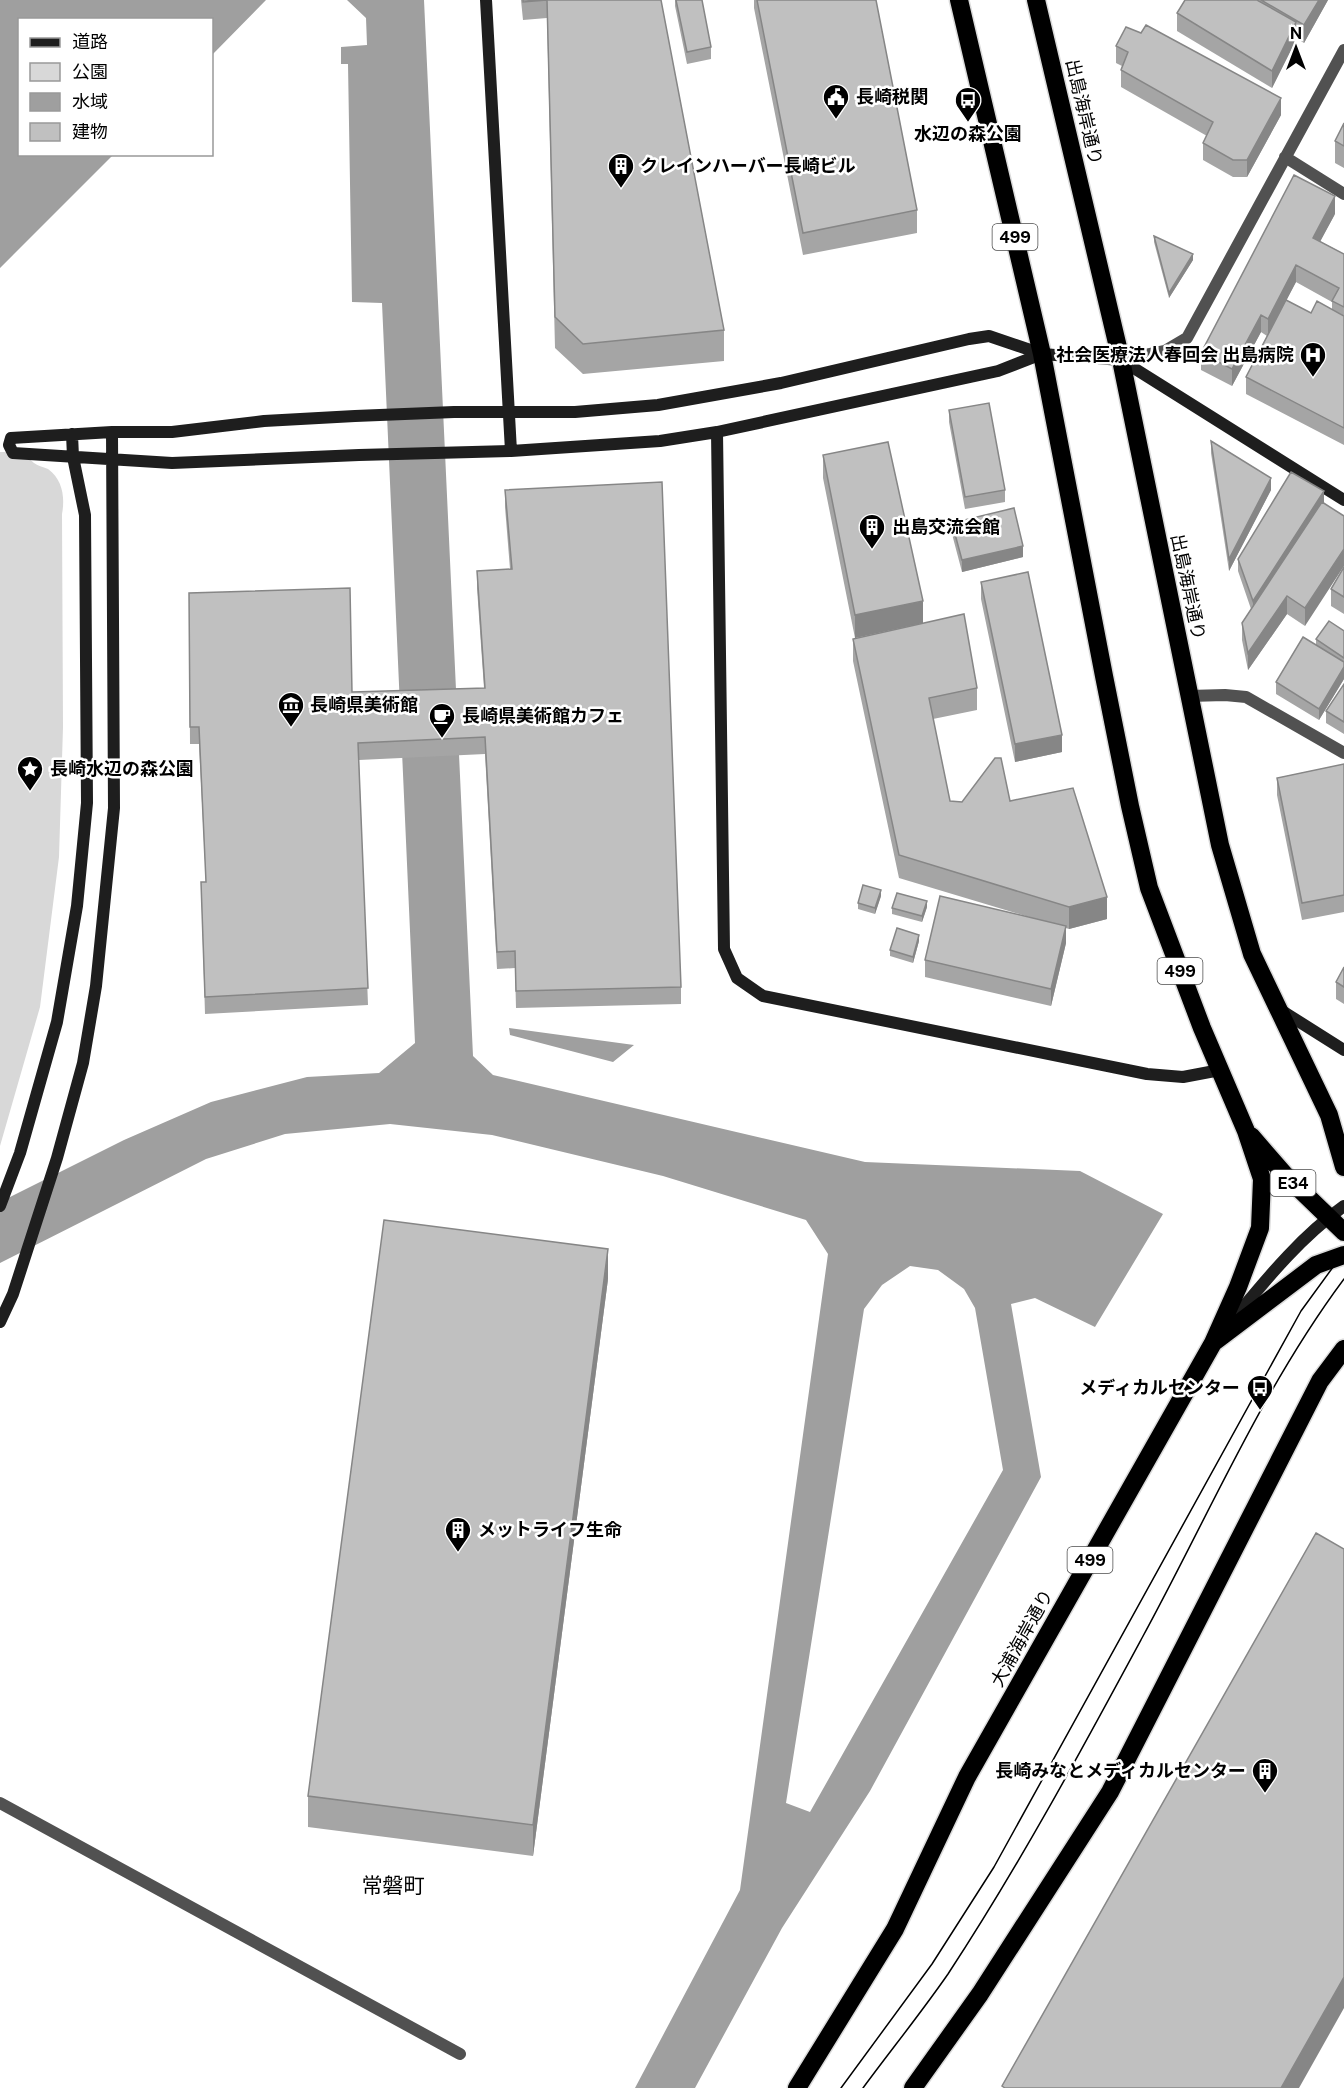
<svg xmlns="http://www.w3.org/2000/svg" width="1344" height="2088" font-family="'Public Sans','Noto Sans JP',sans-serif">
	<rect width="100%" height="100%" fill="#fff"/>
	<!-- green -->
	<path fill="#d8d8d8" d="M0 452H24C27 455 30 460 34 463 38 466 44 467 48 469 63 480 65 498 62 514L63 727 59 857 40 1007 0 1146Z"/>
	<!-- water -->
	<path fill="#9f9f9f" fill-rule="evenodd" d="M0 0H266L212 55V20H20V154L113 155 0 268Z
		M347 0H424L473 1056 493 1075 865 1162 1080 1171 1163 1214 1095 1327 1035 1298 1011 1304 1041 1477 870 1791 782 1928 695 2088H635L740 1890 828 1254 806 1220 663 1176 492 1135 390 1124 285 1134 206 1159 0 1263V1202L124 1140 211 1102 307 1077 379 1073 415 1043 382 303 352 302 348 64H341V47L367 45 366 18ZM910 1266 938 1270 964 1289 975 1308 1003 1470 810 1812 786 1803 864 1309 882 1285Z
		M509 1028 634 1045 613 1062 510 1035Z"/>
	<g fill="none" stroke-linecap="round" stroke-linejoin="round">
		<!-- highway casing -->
		<g stroke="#dbdbdb" stroke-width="21">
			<path id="highway" d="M1036 0 1121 360 1220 845 1252 954 1329 1115 1344 1167
				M1251 1136 1284 1174 1344 1232
				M1214 1342 1316 1265 1344 1255
				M797 2088 895 1929 967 1777 1213 1343 1238 1287 1260 1228 1262 1179 1246 1131 1202 1028 1149 888 1130 806 1104 676 1042 354 959 0
				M913 2088 980 1994 1110 1792 1320 1381 1344 1349"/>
		</g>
		<!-- street -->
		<path stroke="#515151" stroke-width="12" d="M1285 157 1344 194
			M1121 360 1165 351 1187 338 1344 50
			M1189 696 1225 695 1246 697 1344 753
			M0 1803 460 2054"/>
		<!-- secondary -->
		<path stroke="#1e1e1e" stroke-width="12" d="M486 0 511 451
			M717 432 724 949 737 978 763 996 1147 1074 1183 1077 1220 1070
			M9 445 11 438 112 432H172L264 421 355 416 454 412H575L658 405 781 383 969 339 989 336 1042 354 1121 360 1344 500
			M9 445 13 453 172 463 359 455 511 451 660 441 717 432 998 371 1042 354
			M1279 1009 1344 1050
			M0 1206 20 1153 57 1022 77 906 87 803 85 515 73 457 72 434
			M0 1322 13 1294 57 1158 83 1063 96 986 114 808 112 432
			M1230 1323C1265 1281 1299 1238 1344 1206"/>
		<!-- highway -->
		<use href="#highway" stroke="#000" stroke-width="18"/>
		<!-- tram -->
		<path stroke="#000" stroke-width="1.5" d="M841 2088 932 1964 994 1867 1301 1311 1344 1252
			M863 2088C891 2050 921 2013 948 1974 1019 1866 1081 1751 1142 1638 1208 1517 1262 1389 1344 1279"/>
	</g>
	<!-- wall -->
	<path fill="#a5a5a5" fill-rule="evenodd" d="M521 0H661L724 330V361L583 374 555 348 547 18 523 20Z
		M675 0H702L711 47V59L687 64 675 6Z
		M754 0H876L917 210V233L803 255 754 8Z
		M1185 0H1328L1304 43 1296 38V40L1272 88 1177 31V13Z
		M1116 46 1281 115 1247 177H1233L1203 160V143L1207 136 1121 87V70L1122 66 1116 63Z
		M1344 123V168L1335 163V141Z
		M1335 214 1320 241 1344 254V445L1246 394V377L1267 336 1261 332 1232 386 1201 370V353ZM1296 282 1332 302V309L1311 313 1286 300Z
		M1154 236 1193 260 1169 298 1154 242Z
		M949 410 1005 490V502L965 509 949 422Z
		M1211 441 1271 490 1229 571 1211 453Z
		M823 455 923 623 855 638 823 478Z
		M505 490 681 987V1004L516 1008 515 968 497 969 485 754 359 760 368 1005 205 1014 201 882H206L199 744H190L189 593 352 692 484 688 477 588V571L510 569 505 507Z
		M1324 491 1305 626 1287 614 1248 670 1242 640V623L1251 609 1238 571V559Z
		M952 523 1023 557 962 572 952 534Z
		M1344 567V614L1331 606V589Z
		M981 582 1062 752 1015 762 981 599Z
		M1344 631V679L1319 720 1276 694V682L1316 645V639Z
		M853 639 977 688V710L933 719 950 801 962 802 1010 801 1107 919 1069 929 1066 928V943L1051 1006 925 977V960L1029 917 899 878 853 661Z
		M1344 684V734L1326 723V711Z
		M1344 764V912L1302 920 1277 795V778Z
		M881 896 875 914 858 909V903Z
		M927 907 922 922 892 914V908Z
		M919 941 913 963 890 956V950Z
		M1344 967V1004L1336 999V982Z
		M608 1279 533 1856 308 1827V1796Z"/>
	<!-- shaded-wall -->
	<path fill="#868686" d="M1319 0H1328L1304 43V25Z
		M1296 22V40L1272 88V71Z
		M1281 98V115L1247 177V160Z
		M1335 196V214L1313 255V238Z
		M1193 254V260L1169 298V293Z
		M1296 265V282L1268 336V319Z
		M1261 315V332L1232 386V369Z
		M1271 478V490L1229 571V559Z
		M1324 491V503L1253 612V601Z
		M1023 546V557L962 572V560Z
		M1344 549V566L1305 626V608Z
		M1287 596V614L1248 670V653Z
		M923 601V623L855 638V615Z
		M1344 667V679L1319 720V709Z
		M1062 735V752L1015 762V744Z
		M881 890V896L875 914V908Z
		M1107 897V919L1069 929V907Z
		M927 901V907L922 922V916Z
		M1066 926V943L1051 1006V989Z
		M919 935V941L913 963V957Z
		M608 1249V1279L533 1856V1825Z
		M1344 1977V2008L1299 2088H1281Z"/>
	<!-- building -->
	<path fill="#c0c0c0" stroke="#868686" stroke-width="1.5" d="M523 0H547L523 2Z
		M547 0H661L724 330 583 344 555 317Z
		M676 0H702L711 47 687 52Z
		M757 0H876L917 210 803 233Z
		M1185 0H1257L1296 22 1272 71 1177 13Z
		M1261 0H1319L1304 25Z
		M1146 25 1281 98 1247 160H1233L1203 143 1213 122 1121 70 1128 52 1116 46 1126 27 1141 33Z
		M1344 123V146L1335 141Z
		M1294 175 1335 196 1313 238 1344 254V307L1332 301 1339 288 1296 265 1268 319 1261 315 1232 369 1201 353Z
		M1154 236 1193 254 1169 293Z
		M1286 300 1311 313 1317 301 1344 316V428L1246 377Z
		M989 403 1005 490 965 497 949 410Z
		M1211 441 1271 478 1229 559Z
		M888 442 923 601 855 615 823 455Z
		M1291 472 1324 491 1253 601 1238 559Z
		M662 482 681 987 516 991 515 951 497 952 485 737 358 743 368 988 205 997 201 882H206L199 727H190L189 593 350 588 352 692 485 688 477 571 512 569 505 490Z
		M1322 502 1344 516V549L1305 608 1287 596 1248 653 1242 623Z
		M1014 508 1023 546 962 560 952 523Z
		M1344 567V597L1331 589Z
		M1028 572 1062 735 1015 744 981 582Z
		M964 614 977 688 929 698 950 801 962 802 995 758H1001L1010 801 1073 788 1107 897 1069 907 899 855 853 639Z
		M1329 621 1344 631V658L1316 639Z
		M1303 637 1344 662V667L1319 709 1276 682Z
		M1344 684V722L1326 711Z
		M1344 764V895L1302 903 1277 778Z
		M863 885 881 890 875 908 858 903Z
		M897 893 927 901 922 916 892 908Z
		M940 896 1066 926 1051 989 925 960Z
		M897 928 919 935 913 957 890 950Z
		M1344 967V987L1336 982Z
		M384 1220 608 1249 533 1825 308 1796Z
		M1316 1533 1344 1549V1977L1281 2088H1005L1002 2086Z"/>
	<!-- icons -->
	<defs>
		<g id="civic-pin" transform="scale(1.35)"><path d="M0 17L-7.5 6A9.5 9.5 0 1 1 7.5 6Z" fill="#000" stroke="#fff"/><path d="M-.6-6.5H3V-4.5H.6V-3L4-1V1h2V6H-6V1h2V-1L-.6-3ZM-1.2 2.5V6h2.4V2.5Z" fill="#fff"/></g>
		<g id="bus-pin" transform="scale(1.35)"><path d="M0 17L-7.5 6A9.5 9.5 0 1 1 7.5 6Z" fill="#000" stroke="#fff"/><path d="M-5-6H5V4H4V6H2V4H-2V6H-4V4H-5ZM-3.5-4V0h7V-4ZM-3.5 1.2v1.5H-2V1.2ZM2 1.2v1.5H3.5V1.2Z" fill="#fff"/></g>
		<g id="building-pin" transform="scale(1.35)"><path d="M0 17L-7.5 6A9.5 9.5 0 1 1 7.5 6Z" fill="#000" stroke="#fff"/><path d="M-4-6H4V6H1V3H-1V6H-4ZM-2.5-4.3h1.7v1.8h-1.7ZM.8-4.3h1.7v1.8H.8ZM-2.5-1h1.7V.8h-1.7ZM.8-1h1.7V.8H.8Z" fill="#fff"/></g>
		<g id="hospital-pin" transform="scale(1.35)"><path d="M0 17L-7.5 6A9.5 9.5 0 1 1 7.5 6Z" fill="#000" stroke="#fff"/><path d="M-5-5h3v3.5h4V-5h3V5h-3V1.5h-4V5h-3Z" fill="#fff"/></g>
		<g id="museum-pin" transform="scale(1.35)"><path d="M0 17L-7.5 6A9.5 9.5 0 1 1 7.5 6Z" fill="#000" stroke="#fff"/><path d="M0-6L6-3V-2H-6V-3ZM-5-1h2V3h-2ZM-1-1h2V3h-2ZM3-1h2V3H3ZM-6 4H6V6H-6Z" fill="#fff"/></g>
		<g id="cafe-pin" transform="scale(1.35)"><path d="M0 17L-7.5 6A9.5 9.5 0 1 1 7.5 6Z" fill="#000" stroke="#fff"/><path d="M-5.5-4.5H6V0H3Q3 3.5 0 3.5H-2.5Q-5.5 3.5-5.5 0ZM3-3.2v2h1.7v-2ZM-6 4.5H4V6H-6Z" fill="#fff"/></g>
		<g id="sight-pin" transform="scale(1.35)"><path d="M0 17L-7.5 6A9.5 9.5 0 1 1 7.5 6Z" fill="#000" stroke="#fff"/><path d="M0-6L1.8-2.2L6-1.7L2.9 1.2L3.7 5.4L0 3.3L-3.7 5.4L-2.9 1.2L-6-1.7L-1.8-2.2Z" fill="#fff"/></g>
	</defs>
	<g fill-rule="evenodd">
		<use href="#civic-pin" x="836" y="97"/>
		<use href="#bus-pin" x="968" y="100"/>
		<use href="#building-pin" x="621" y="166"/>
		<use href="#hospital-pin" x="1313" y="355"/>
		<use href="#building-pin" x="872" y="527"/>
		<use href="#museum-pin" x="291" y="705"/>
		<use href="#cafe-pin" x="442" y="716"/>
		<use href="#sight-pin" x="30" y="769"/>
		<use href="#bus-pin" x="1260" y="1388"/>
		<use href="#building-pin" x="458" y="1530"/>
		<use href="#building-pin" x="1265" y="1771"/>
	</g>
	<g text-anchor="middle" stroke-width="5" stroke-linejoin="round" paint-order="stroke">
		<!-- shield labels -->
		<g fill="#fff" stroke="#4c4c4c" stroke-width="1.5">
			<rect x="992.5" y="224" width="45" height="26" rx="4.5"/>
			<rect x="1157.5" y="958" width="45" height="26" rx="4.5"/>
			<rect x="1270.5" y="1170" width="45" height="26" rx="4.5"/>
			<rect x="1067.5" y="1547" width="45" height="26" rx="4.5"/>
		</g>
		<g font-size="16" font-weight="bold" fill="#000">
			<text x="1015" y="243">499</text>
			<text x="1180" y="977">499</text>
			<text x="1293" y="1189">E34</text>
			<text x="1090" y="1566">499</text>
		</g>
		<!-- poi labels -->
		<g font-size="18" font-weight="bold" fill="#000" stroke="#fff" text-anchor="start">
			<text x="856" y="103">長崎税関</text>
			<text x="968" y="140" text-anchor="middle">水辺の森公園</text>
			<text x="640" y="172">クレインハーバー長崎ビル</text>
			<text x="1294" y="361" text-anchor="end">社会医療法人春回会 出島病院</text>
			<text x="892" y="533">出島交流会館</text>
			<text x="310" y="711">長崎県美術館</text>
			<text x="462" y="722">長崎県美術館カフェ</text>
			<text x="50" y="775">長崎水辺の森公園</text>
			<text x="1240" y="1394" text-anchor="end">メディカルセンター</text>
			<text x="478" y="1536">メットライフ生命</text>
			<text x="1246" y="1777" text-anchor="end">長崎みなとメディカルセンター</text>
		</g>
		<!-- street labels -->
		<g font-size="18" fill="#000" stroke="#fff">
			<text transform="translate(1084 112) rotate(77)" y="6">出島海岸通り</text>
			<text transform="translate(1188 587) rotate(78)" y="6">出島海岸通り</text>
			<text transform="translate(1022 1638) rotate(-61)" y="6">大浦海岸通り</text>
		</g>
		<!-- quarter labels -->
		<g font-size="21" fill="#000" stroke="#fff">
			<text x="393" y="1893">常磐町</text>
		</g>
	</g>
	<!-- legend -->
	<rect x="18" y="18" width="195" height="138" fill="#ffffff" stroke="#999999" stroke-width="1.5"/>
	<rect x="30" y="38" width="30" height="9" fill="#1e1e1e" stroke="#999999" stroke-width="1.5"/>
	<text x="72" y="48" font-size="18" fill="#000000">道路</text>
	<rect x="30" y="63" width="30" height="18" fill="#d8d8d8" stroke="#999999" stroke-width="1.5"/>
	<text x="72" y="78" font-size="18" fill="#000000">公園</text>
	<rect x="30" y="93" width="30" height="18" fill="#9f9f9f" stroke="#999999" stroke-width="1.5"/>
	<text x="72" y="108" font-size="18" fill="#000000">水域</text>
	<rect x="30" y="123" width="30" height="18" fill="#c0c0c0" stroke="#999999" stroke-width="1.5"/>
	<text x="72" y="138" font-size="18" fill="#000000">建物</text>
	<!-- north arrow -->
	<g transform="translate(1296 48)" stroke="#ffffff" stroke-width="4.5" paint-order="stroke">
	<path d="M0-4.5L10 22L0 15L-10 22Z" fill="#000000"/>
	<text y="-9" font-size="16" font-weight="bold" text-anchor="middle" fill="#000000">N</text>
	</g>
</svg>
